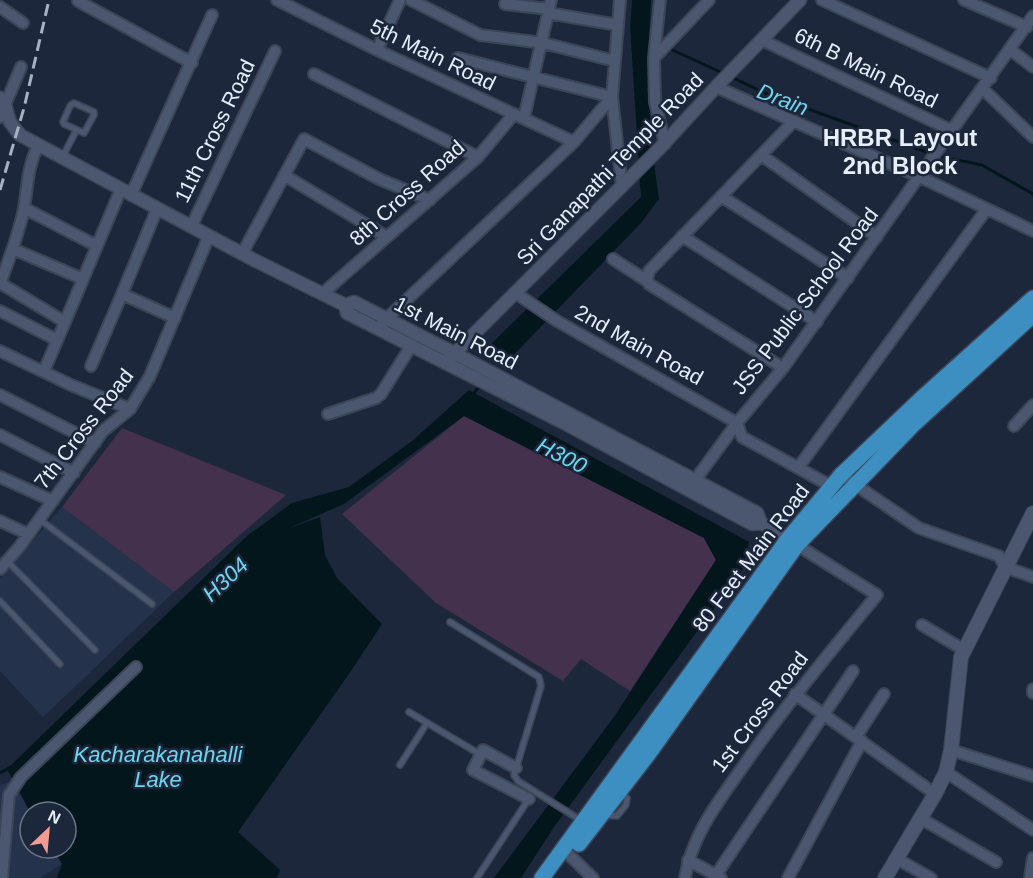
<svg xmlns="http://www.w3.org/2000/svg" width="1033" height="878" font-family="Helvetica,sans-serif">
	<rect width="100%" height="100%" fill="#1c273c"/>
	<!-- built -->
	<path fill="#24324c" d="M62 507 174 592 43 717 0 671V578Z
		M14 781 32 812H30V848H53L62 864 40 878H0V785Z"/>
	<!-- green -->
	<path fill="#44314e" d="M464 416 704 538 716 560 630 691 581 659 563 681 436 603 342 514Z
		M122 428 286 495 174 592 62 507Z"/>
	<!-- water -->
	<path fill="#03161b" d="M632 0H651L648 63 651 142 659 199 641 223 503 366 481 354 641 197 630 26Z
		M469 390 749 542 742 570 554 827 521 878H494L616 714 716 560 704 538 464 416 344 504 287 529 320 517 325 555 337 578 382 624 351 671 238 832 280 870 277 878H57L62 864 52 848H66V812H30L7 769 248 535 292 503 349 487 412 441Z"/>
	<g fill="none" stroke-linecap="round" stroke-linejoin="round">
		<!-- stream -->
		<path stroke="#03161b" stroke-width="3" d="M668 48 725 74
			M731 77 767 94 932 154
			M938 156 982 165 1033 194
			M471 396 481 385
			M0 773 11 767"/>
		<!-- service casing -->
		<g stroke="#3c4557" stroke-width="8">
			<path id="service" d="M74 103 94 112V115L84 133 64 124 63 122 70 106Z
				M62 158 76 131
				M39 519 152 604
				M7 561 95 650
				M0 601 60 664
				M450 622 539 677 541 686 514 775 518 781 582 821
				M409 712 481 755
				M400 765 427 723
				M606 815 617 816 626 805 627 798 620 794
				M477 878 530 797"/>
		</g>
		<!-- minor casing -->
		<g stroke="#3c4557" stroke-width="14">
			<path id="minor" d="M277 0 377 50 574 142
				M411 0 480 35 543 43 615 61
				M620 0 612 97 622 187
				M660 0 654 58 655 102 665 144
				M822 0 991 78
				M964 0 1027 27
				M78 1 192 63
				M505 4 549 9
				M0 7 23 23
				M548 13 618 25
				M762 40 953 131
				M377 50 400 0
				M1011 50 1033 67
				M654 58 709 0
				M314 74 478 157
				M716 87 920 177 1033 231
				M983 89 1033 137
				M0 117 21 67
				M524 118 551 0
				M761 155 877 237
				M284 175 387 237
				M131 195 212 15
				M721 196 848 278
				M24 208 97 246
				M191 227 275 51
				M682 236 817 322
				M13 249 83 279
				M242 254 304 139 379 179 430 200
				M613 259 647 281
				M0 283 65 322 44 371
				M0 284C9 259 19 234 24 208 28 184 27 169 38 145
				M122 294 157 209
				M322 294 478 157 513 115
				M517 294 557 321 737 423 742 437 831 486
				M0 311 57 340
				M65 322 121 189
				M381 324 574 142 612 97 458 58
				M0 351 71 385 130 409
				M91 366 122 294 175 318
				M783 368 649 284 647 279 649 271 794 121
				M0 395 95 443
				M328 414 376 398 381 394 411 346
				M1014 426 1033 405
				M0 435 74 473
				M798 468 986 210
				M841 475 919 528 999 556 1005 567 1033 577
				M0 477 53 501
				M690 487 737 423 783 368 1033 16
				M0 521 28 534
				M0 569 20 546 103 431 130 409 150 376 209 236
				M922 625 964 650
				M1033 689V693
				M795 694 935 794
				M856 737 884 694
				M951 750 1033 776
				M516 768 483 750 473 770 529 799
				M946 772 1033 830
				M920 818 996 862
				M563 849 593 878
				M897 859 931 878
				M688 860 721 878
				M716 875 853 671
				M2 878 9 795 21 777 136 667
				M685 878C692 834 719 801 744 765 785 706 831 651 877 595L797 545
				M788 878 862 741
				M1030 878 1033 858"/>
		</g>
		<!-- tertiary casing -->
		<g stroke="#3c4557" stroke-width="15">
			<path id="tertiary" d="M0 98 5 105 10 122 20 135 254 260 345 305 354 302 454 353 757 513 761 523 793 542
				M345 305 347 313 564 423 752 524 761 523
				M445 363 659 149 716 87 800 0"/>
		</g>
		<!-- secondary casing -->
		<g stroke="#3c4557" stroke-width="16">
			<path id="secondary" d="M885 878 935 794 946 772 951 750 961 657 1033 513"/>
		</g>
		<!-- primary casing -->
		<g stroke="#3c4557" stroke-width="18">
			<path id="primary" d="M579 844 650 752 797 545 913 425 1033 315
				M542 878 788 539 841 475 924 396 1033 298"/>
		</g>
		<!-- service -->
		<use href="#service" stroke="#4a576e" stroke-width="5"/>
		<!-- minor -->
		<use href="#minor" stroke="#4a576e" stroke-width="10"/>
		<!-- tertiary -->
		<use href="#tertiary" stroke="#4a576e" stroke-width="12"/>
		<!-- secondary -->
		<use href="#secondary" stroke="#4a576e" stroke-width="14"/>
		<!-- primary -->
		<use href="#primary" stroke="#3d8ec1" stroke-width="15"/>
		<!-- rail -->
		<path stroke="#a8b1c1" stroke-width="3" stroke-dasharray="12 6" stroke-linecap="butt" d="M0 190 24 108 49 0"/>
	</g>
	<g text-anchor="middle" stroke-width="5" stroke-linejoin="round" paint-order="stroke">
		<!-- street labels -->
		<g font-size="21" fill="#e7effd" stroke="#1c273c">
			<text transform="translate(433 55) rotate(26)" y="7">5th Main Road</text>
			<text transform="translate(866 68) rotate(26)" y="7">6th B Main Road</text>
			<text transform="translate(215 131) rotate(-64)" y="7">11th Cross Road</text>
			<text transform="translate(610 169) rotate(-46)" y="7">Sri Ganapathi Temple Road</text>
			<text transform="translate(407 193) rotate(-42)" y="7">8th Cross Road</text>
			<text transform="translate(805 301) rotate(-53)" y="7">JSS Public School Road</text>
			<text transform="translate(456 333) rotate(27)" y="7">1st Main Road</text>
			<text transform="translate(639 345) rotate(29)" y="7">2nd Main Road</text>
			<text transform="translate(84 429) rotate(-52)" y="7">7th Cross Road</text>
			<text transform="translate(751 558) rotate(-53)" y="7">80 Feet Main Road</text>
			<text transform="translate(760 712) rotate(-53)" y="7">1st Cross Road</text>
		</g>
		<!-- water labels -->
		<g font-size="22" font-style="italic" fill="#6fd7ed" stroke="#1c273c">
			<text transform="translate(783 99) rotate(21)" y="8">Drain</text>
			<text transform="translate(562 455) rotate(27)" y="8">H300</text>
			<text transform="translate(225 579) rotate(-43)" y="8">H304</text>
			<text x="158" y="762">Kacharakanahalli<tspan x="158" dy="25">Lake</tspan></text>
		</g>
		<!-- quarter labels -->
		<g font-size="24" font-weight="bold" fill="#e7effd" stroke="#1c273c">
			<text x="900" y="146">HRBR Layout<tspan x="900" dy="28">2nd Block</tspan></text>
		</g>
	</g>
	<!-- north arrow -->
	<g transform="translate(48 830) rotate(26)"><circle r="28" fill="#1c273c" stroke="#6d7789" stroke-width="1.5"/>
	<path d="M0-4.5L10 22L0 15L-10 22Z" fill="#f59c92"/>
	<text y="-9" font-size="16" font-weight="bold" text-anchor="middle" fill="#e7effd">N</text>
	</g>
</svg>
